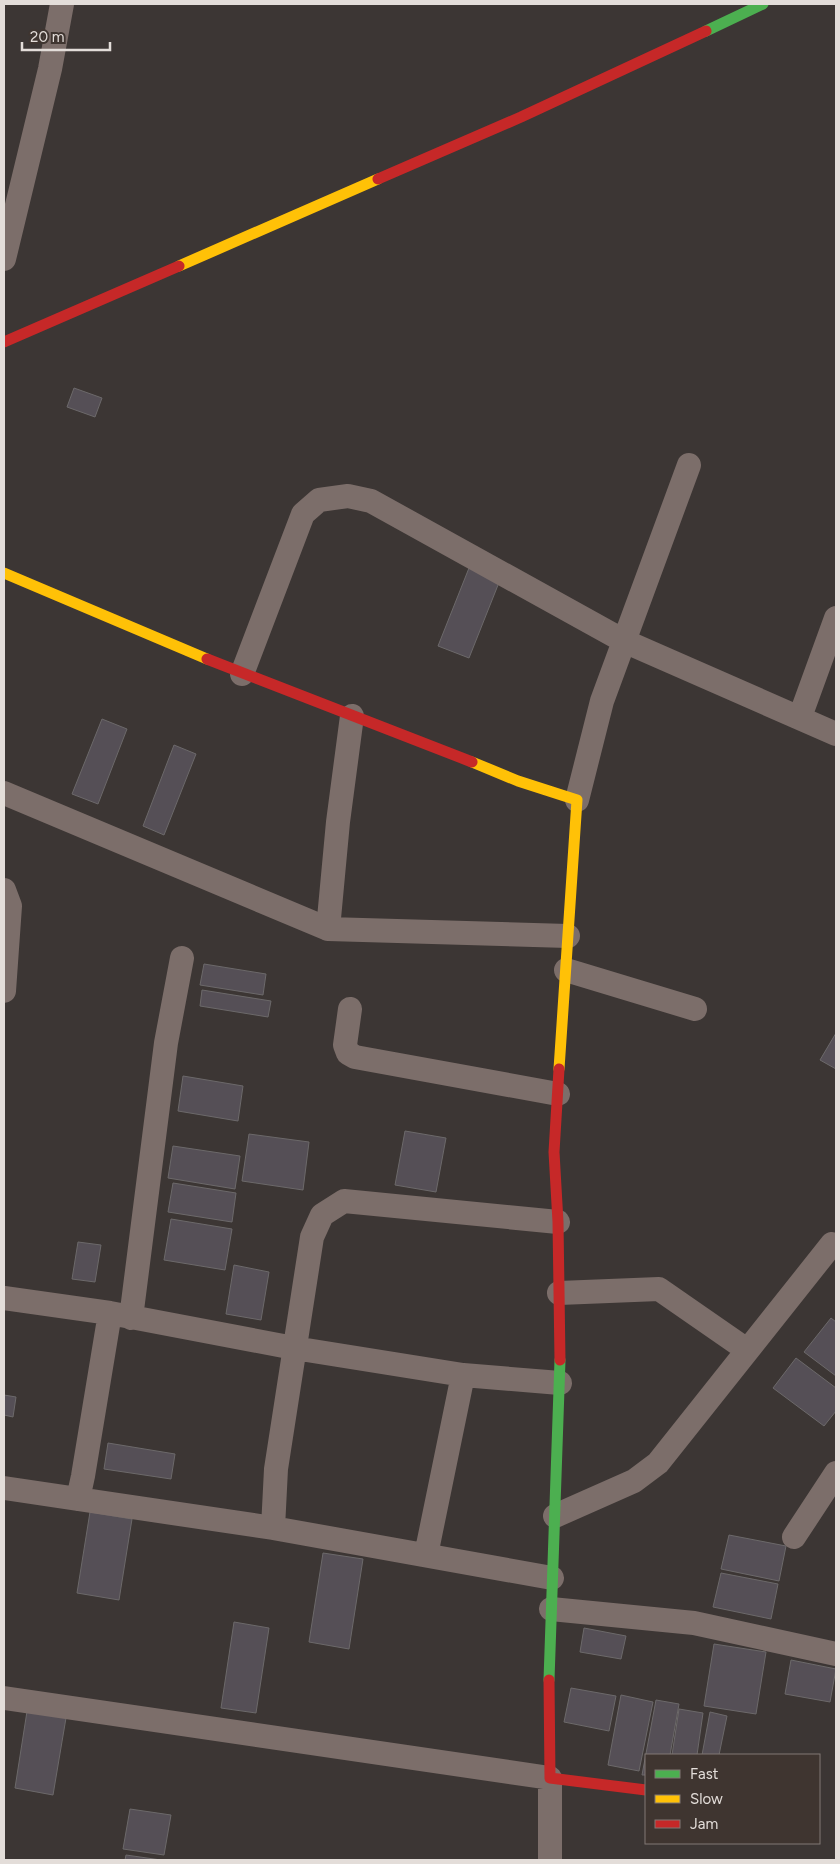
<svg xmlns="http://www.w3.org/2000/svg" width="840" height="1864" font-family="Figtree,sans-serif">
	<rect width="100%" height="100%" fill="#3c3634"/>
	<!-- building -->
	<path fill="#554f56" stroke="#6c696a" d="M74 388 102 398 95 417 67 407Z
		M469 568 500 580 469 658 438 646Z
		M102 719 127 729 98 804 72 794Z
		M174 745 196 754 164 835 143 826Z
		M204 964 266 974 263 995 200 985Z
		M202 990 271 1001 268 1017 200 1006Z
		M836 1033V1069L820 1060Z
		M183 1076 243 1086 238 1121 178 1111Z
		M405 1131 446 1138 436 1192 395 1185Z
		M249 1134 309 1142 303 1190 242 1181Z
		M173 1146 240 1156 235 1189 168 1178Z
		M173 1183 236 1193 232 1222 168 1212Z
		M171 1219 232 1229 225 1270 164 1260Z
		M78 1242 101 1245 95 1282 72 1279Z
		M234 1265 269 1272 261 1320 226 1314Z
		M831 1318 836 1322V1376L804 1352Z
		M796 1358 836 1388V1411L824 1426 773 1388Z
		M4 1395 16 1397 13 1417 4 1415Z
		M108 1443 175 1454 171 1479 104 1469Z
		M90 1512 132 1519 119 1600 77 1593Z
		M729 1535 786 1546 779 1581 721 1569Z
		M323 1553 363 1559 349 1649 309 1642Z
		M721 1573 778 1584 771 1619 713 1607Z
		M234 1622 269 1628 256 1713 221 1708Z
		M584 1628 626 1636 621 1659 580 1652Z
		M714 1644 766 1652 756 1714 704 1706Z
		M791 1660 836 1669 830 1702 785 1694Z
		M571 1688 616 1696 609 1731 564 1722Z
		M621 1695 653 1702 639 1771 608 1765Z
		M656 1700 679 1704 670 1755H646V1775H642Z
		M28 1705 67 1712 53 1795 15 1788Z
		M679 1709 703 1713 697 1755H672Z
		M710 1712 727 1716 719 1755H702Z
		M130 1809 171 1815 164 1855 123 1849Z
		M126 1855 161 1860H125Z"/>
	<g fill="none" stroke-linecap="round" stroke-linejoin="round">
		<!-- street -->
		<path stroke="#7c6e6a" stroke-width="24" d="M4 259 50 69 62 4
			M242 674 303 514 319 500 348 496 371 501 624 641 836 734
			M800 717 836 618
			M4 793 328 929 568 936
			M577 800 602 701 689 465
			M4 890 10 906 4 991
			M328 929 338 822 352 716
			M566 970 695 1009
			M350 1009 345 1045 348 1053 355 1057 558 1094
			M559 1293 659 1289 747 1350
			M4 1298 110 1313 294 1348 463 1375 560 1383
			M131 1318 166 1043 182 958
			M4 1488 273 1528 552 1578
			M78 1499 83 1476 110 1313
			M555 1516 634 1481 658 1463 832 1244
			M273 1528 276 1469 312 1237 322 1215 344 1201 558 1222
			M794 1537 836 1473
			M426 1555 463 1375
			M551 1609 694 1623 836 1654
			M4 1698 550 1778V1860"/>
		<!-- fast -->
		<path stroke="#4caf50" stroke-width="11" d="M706 31 763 4
			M549 1680 560 1360"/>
		<!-- slow -->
		<path stroke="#ffc107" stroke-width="11" d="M179 266 378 179
			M4 573 207 659
			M472 762 518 781 577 800 559 1069"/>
		<!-- jam -->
		<path stroke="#c62828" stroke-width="11" d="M378 179 521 117 706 31
			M4 342 179 266
			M207 659 472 762
			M559 1069 554 1152 558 1222 560 1360
			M549 1680 550 1778 646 1790"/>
	</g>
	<!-- border -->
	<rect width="840" height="1864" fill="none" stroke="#e3ddd9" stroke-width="10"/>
	<!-- legend -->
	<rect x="645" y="1754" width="175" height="90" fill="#3f3530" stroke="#817874"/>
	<rect x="655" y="1770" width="25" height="8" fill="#4caf50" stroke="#817874"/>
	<text x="690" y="1779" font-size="15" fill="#e3ddd9">Fast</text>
	<rect x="655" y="1795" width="25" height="8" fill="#ffc107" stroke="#817874"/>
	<text x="690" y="1804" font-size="15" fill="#e3ddd9">Slow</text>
	<rect x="655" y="1820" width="25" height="8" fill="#c62828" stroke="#817874"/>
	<text x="690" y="1829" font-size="15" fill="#e3ddd9">Jam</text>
	<!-- scale -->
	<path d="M22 42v8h88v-8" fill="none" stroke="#e3ddd9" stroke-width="2.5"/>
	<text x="30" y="42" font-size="15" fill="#e3ddd9" stroke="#3f3530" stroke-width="4" paint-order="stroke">20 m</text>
</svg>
